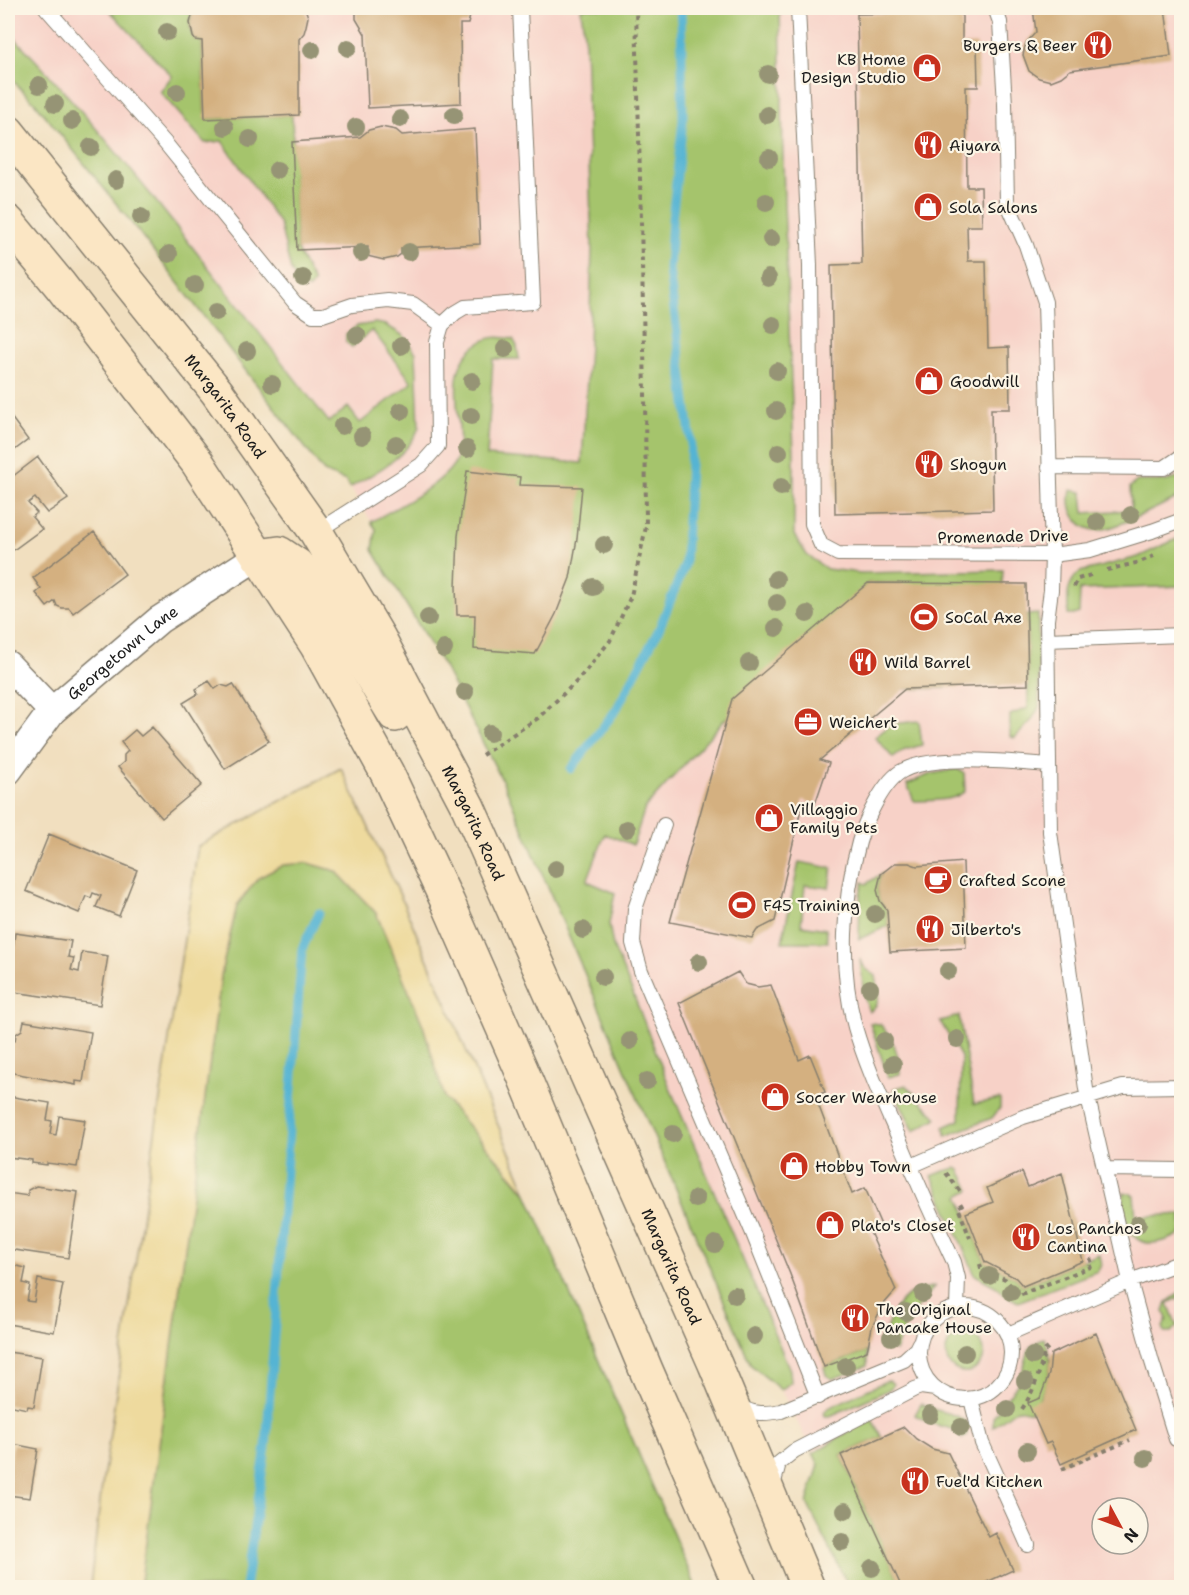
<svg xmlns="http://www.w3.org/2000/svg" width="1189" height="1595" font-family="'Shantell Sans',sans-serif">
	<rect width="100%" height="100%" fill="#fcf5e5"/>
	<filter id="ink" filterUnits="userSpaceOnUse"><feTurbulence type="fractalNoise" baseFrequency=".0167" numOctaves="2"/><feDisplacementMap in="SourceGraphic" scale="12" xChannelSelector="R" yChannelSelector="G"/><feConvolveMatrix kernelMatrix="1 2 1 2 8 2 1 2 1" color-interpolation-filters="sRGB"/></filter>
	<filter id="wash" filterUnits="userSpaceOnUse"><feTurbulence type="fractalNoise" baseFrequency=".008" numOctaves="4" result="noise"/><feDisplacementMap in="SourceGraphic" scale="24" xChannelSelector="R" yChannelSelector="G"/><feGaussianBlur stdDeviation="1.35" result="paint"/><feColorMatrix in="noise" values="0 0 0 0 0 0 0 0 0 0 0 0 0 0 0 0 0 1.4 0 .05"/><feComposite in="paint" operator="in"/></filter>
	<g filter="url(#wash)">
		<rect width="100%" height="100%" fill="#f1dfbf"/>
		<!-- built -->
		<path fill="#f7d1c7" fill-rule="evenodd" d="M8 8H1181V1587H849L807 1503 819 1465 781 1390 751 1365 504 784 444 667 373 550 376 529 346 481 324 472 131 222 36 104 8 76ZM1102 1508H1138V1544H1102Z"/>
		<!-- green -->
		<path fill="#a5c46c" stroke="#607044" stroke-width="1.5" d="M107 8H194C189 18 188 31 195 40L202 41 205 119 292 115 297 250 314 283 309 289 301 287 291 271 280 224 222 141 205 143 160 92 172 76Z
			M581 8H780L784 202 794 454V535L807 555 827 569 861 573 1003 570 1002 585H944L946 688 905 689 901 583H868L728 716 645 808 633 845 605 834 587 881 615 893 609 924 613 946 632 991 670 1088 790 1370 791 1382 781 1390 751 1365 504 784 444 667 373 550 376 529 371 522C395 508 439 487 454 464 472 434 437 376 475 346 488 336 497 336 513 339L517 346 519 359H493L487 456 582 463 589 345 592 249 585 44Z
			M8 31C125 152 224 290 329 422L348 407 360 423 412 382 372 330 352 347 346 342V334L357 326 375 323 386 325 404 336 416 353 419 427C409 457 375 472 350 488L346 481 324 472 131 222 36 104 8 76Z
			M1181 477V496C1164 504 1115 530 1098 530 1088 530 1080 525 1075 517 1069 508 1069 499 1071 490L1082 492 1084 513 1131 510 1130 487 1137 481H1166Z
			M1181 537V586L1080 590 1079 613 1074 615H1068C1068 597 1065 584 1080 572L1138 557Z
			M1038 614 1039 707 1031 721 1015 738 1010 737V715L1028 708 1027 615Z
			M919 721 922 745 905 750 893 758 875 737 892 724Z
			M957 769 964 773 965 791C954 802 929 800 914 801L907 784 931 774Z
			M799 862 832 868 829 888 805 885 801 925 826 929 828 942H782Z
			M308 863 336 871 376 913 423 1025 445 1099 527 1194 696 1587 140 1588 222 969 237 905 258 878 283 865Z
			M881 874 877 890 880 901 887 910 888 926 859 939 860 895 863 882 866 884Z
			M860 959 865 968 876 976C878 991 883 1003 869 1012L864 996Z
			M959 1016 974 1104 1000 1099V1108L992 1118 946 1136 944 1127 960 1120 961 1057 940 1021Z
			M870 1023 880 1024C893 1039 900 1054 900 1074L888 1077Z
			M906 1085 937 1118 914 1131 893 1089Z
			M957 1168 960 1170 970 1190 959 1196 985 1262 1016 1278 1023 1286 1099 1254 1101 1265 1098 1271 1018 1302 1005 1295 997 1287 975 1275 932 1176 944 1171Z
			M1124 1193H1130L1134 1196 1136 1217 1181 1214V1234C1173 1238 1160 1244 1149 1243 1127 1242 1122 1211 1124 1193Z
			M935 1286 907 1322 895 1351 883 1341C886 1325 896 1301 912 1293 920 1289 928 1289 935 1286Z
			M1181 1292V1297L1168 1303 1177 1326 1171 1332H1165L1163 1327 1167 1319 1164 1312 1167 1302Z
			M946 1353a19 19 0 1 1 38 0a19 19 0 1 1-38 0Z
			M1044 1338C1057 1367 1047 1386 1032 1412L1017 1409 993 1427V1417L1019 1382 1030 1347Z
			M867 1351V1366L832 1379 826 1375 824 1367Z
			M886 1381H890L893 1384 891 1388 886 1391 830 1416H825L824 1412 828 1408Z
			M921 1404C935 1412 953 1412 964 1420L967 1434 962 1439 959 1431 930 1423 915 1415Z
			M871 1418 882 1437 841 1455 902 1587H849L807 1503 819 1465 813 1453Z"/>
		<!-- sand -->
		<path fill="#eeda9e" stroke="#857b5d" stroke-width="1.5" d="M341 768 400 895 527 1193 445 1099 423 1025 376 913 336 871 308 863 283 865 258 878 237 905 222 969 140 1587H90L101 1493 198 846Z"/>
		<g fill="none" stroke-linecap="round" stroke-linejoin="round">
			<!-- stream -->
			<path stroke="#54b4d3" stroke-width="9" d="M571 769 616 710 659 629 685 564 691 442 669 270 672 220 683 120 681 8
				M245 1588 266 1447 302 949 319 913"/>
		</g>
		<g id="blocks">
			<!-- building -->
			<path fill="#d4b080" d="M194 8H305L308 17 306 26 304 33 299 39V115L205 119 202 41 195 40 193 37 190 23Z
				M356 8H472L468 24H460L461 103 368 108 365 34 356 19Z
				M1033 8H1165L1171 56 1070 70 1061 77 1051 81 1039 78 1029 71 1023 55 1026 43 1036 32Z
				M962 12V45L977 44 978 87H966L967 187H981L982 226H967L968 261H986L988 348 1009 347 1010 409H991L993 510 835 514 831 265 862 264 857 14Z
				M381 127 396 130 402 135 475 129 480 244 401 248V254L397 257 384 260 367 256 368 247 297 250 292 142 360 137 369 130Z
				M8 413 28 440 8 455Z
				M38 457 68 499 47 513 35 498 28 503 37 513 32 517 42 529 8 554V480Z
				M467 471 520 477 519 485 582 487 577 539 570 578 556 614 535 654 474 649 475 615H457L456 587 458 536Z
				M94 532 125 574 73 613 69 608H62L57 606 55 601 47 607 36 593 41 589 33 578Z
				M868 583 1026 584 1028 685 905 689 820 760 829 763 815 804 803 800 775 921 757 930 752 938 670 922 732 699Z
				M209 681 215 689 221 685 228 687 233 684 269 741 225 769 183 703 198 694 196 689Z
				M152 727 202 785 162 818 118 767 124 762V755L128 751 121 742 135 730 141 736Z
				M49 834 137 870 119 916 96 907 101 896 93 893 91 898 86 896 79 913 26 891Z
				M963 862 966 948 890 952 887 910 880 901 877 890 881 874 895 863H909L917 866Z
				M15 933 71 941 68 957 74 958 71 970 79 972 82 952 108 956 100 1005 8 991Z
				M738 972 746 984 758 987 771 985 799 1060 810 1055 825 1092 815 1096 852 1194 865 1188 881 1225 869 1230 896 1290 883 1305 872 1327 867 1351 824 1367 790 1274 679 1003Z
				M24 1021 91 1032 83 1082 76 1081V1085L8 1072V1040L15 1041 16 1034 22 1030Z
				M8 1096 50 1103 47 1120 52 1121 50 1134 56 1135 59 1116 85 1120 77 1167 47 1163V1165L32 1163V1160L8 1157Z
				M1022 1172 1028 1187 1062 1173 1083 1261 1023 1286 1016 1278 985 1262 966 1213 993 1202 987 1188Z
				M36 1186 78 1192 68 1258 8 1249V1193L28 1196V1190Z
				M8 1264 26 1268 23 1283 30 1285 27 1301 34 1302 38 1279 63 1284 54 1332 8 1324Z
				M1096 1333 1136 1430 1061 1464 1051 1442 1046 1444 1028 1403 1040 1398 1049 1374 1051 1354Z
				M8 1352 42 1357 34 1407 28 1406 27 1409 8 1405Z
				M904 1427 916 1439 932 1449 948 1453 989 1537 996 1533 1013 1570 974 1588H902L841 1455Z
				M13 1444 38 1449 30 1498 8 1495V1465H10Z"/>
		</g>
	</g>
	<g filter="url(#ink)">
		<use href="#blocks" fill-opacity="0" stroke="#867e6e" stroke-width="1.5"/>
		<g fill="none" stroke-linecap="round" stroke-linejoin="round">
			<!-- lane casing -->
			<g stroke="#867e6e" stroke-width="16">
				<path id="lane" d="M46 8 166 144 295 303 313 315H323L352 305 388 301 413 304 442 325
					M798 8 810 265 812 524 821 545 838 554 1052 555 1090 550 1152 531 1182 520
					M995 8 1000 22 1005 104 1007 202 1026 245 1045 302 1052 555 1051 590 1047 620 1050 832 1086 1089 1130 1281 1152 1362 1176 1439 1182 1441
					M1049 467 1164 468 1182 456
					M316 532 421 465 438 446 437 342 442 325 455 313 465 307 533 302 520 8
					M1047 640 1182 635
					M664 825 635 909 633 943 641 971 752 1231 818 1397
					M911 1166 1023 1117 1123 1087 1182 1086
					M1104 1169 1182 1170
					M919 1353a46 46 0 1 1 92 0a46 46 0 1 1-92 0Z
					M957 1307 958 1278 954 1262C935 1222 917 1182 900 1141 884 1104 866 1066 855 1027 839 968 843 900 859 842 865 821 884 779 904 770 937 754 1012 762 1049 765
					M1008 1334 1130 1281 1182 1262
					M971 1399 982 1443 1028 1545
					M737 1404C751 1415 765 1414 781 1411L904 1360 916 1349 919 1343
					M773 1486 779 1463 794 1451 915 1389 921 1387 935 1389"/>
			</g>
			<!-- street casing -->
			<g stroke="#867e6e" stroke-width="30">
				<g id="street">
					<path d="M8 665 52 711"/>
					<path id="s1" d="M8 771 52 711 159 620 258 556"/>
				</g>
			</g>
			<!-- secondary casing -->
			<g stroke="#867e6e" stroke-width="36">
				<g id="secondary">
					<path id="s2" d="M8 132 217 392 316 532 379 638 468 807 715 1364 808 1588"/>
					<path d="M8 222 60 285 197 462 317 646 387 773 448 903 521 1069 646 1370 741 1588"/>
					<path d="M258 556 279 553 297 565 317 588 395 715"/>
				</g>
			</g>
			<!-- path -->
			<path stroke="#867e6e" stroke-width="4" stroke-dasharray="4.5 4.5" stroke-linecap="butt" d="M1107 570 1140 562 1154 556
				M1074 587 1078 579 1094 574
				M482 755 538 718 578 680 610 641 631 596 646 527 645 392 636 8
				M946 1173 962 1194
				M963 1204 958 1207 970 1238
				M980 1264 981 1268 1005 1279 1019 1295 1093 1266 1090 1258
				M1022 1409C1034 1391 1040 1373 1044 1351L1048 1348
				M1062 1469 1130 1440"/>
			<!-- lane -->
			<use href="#lane" stroke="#fff" stroke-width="14"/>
			<!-- street -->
			<use href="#street" stroke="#fff" stroke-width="27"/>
			<!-- secondary -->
			<use href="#secondary" stroke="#fbe6c4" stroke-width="33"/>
		</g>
		<!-- trees -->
		<g fill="#969475">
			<circle cx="167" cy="32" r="9"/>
			<circle cx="348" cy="48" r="9"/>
			<circle cx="312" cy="50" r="9"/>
			<circle cx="768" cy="74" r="9"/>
			<circle cx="39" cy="85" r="9"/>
			<circle cx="177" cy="92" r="9"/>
			<circle cx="55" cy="104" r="9"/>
			<circle cx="454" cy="115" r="9"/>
			<circle cx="767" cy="115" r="9"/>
			<circle cx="400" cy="119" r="9"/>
			<circle cx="72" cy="121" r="9"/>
			<circle cx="225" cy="127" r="9"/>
			<circle cx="356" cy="127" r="9"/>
			<circle cx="250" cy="139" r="9"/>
			<circle cx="91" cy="147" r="9"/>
			<circle cx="769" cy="158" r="9"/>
			<circle cx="277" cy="170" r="9"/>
			<circle cx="116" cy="180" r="9"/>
			<circle cx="766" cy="202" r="9"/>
			<circle cx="141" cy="217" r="9"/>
			<circle cx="771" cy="239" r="9"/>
			<circle cx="409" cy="252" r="9"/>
			<circle cx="361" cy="253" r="9"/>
			<circle cx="169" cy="254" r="9"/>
			<circle cx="303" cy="278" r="9"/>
			<circle cx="768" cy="278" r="9"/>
			<circle cx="195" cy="285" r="9"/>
			<circle cx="216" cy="312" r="9"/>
			<circle cx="773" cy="325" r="9"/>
			<circle cx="357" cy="335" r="9"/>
			<circle cx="401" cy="346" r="9"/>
			<circle cx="505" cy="349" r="9"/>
			<circle cx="247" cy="351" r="9"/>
			<circle cx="777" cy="371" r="9"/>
			<circle cx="472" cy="381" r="9"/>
			<circle cx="272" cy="384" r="9"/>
			<circle cx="401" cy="411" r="9"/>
			<circle cx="776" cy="411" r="9"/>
			<circle cx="471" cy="416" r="9"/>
			<circle cx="342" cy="426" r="9"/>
			<circle cx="362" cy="436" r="9"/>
			<circle cx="396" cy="444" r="9"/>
			<circle cx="467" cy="449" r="9"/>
			<circle cx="779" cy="452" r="9"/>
			<circle cx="781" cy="487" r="9"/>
			<circle cx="1131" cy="515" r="9"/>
			<circle cx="1097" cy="522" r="9"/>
			<circle cx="604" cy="545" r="9"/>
			<circle cx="776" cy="579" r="9"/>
			<circle cx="593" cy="587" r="9"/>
			<circle cx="777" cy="603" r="9"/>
			<circle cx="807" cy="614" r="9"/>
			<circle cx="428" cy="618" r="9"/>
			<circle cx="776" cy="628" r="9"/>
			<circle cx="444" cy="649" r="9"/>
			<circle cx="749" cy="663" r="9"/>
			<circle cx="465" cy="692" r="9"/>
			<circle cx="490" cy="733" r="9"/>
			<circle cx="627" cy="829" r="9"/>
			<circle cx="556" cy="869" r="9"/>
			<circle cx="875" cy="914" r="9"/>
			<circle cx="583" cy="930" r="9"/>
			<circle cx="699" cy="962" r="9"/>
			<circle cx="948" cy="971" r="9"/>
			<circle cx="603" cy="977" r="9"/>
			<circle cx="870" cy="988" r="9"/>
			<circle cx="957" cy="1039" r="9"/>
			<circle cx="630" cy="1041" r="9"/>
			<circle cx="884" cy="1041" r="9"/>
			<circle cx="893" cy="1064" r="9"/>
			<circle cx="647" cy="1081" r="9"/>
			<circle cx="673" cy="1134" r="9"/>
			<circle cx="696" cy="1199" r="9"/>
			<circle cx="1138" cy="1224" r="9"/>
			<circle cx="715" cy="1244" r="9"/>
			<circle cx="989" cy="1276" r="9"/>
			<circle cx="1011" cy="1292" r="9"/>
			<circle cx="923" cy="1294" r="9"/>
			<circle cx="735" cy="1295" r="9"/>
			<circle cx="906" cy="1312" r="9"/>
			<circle cx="754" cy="1336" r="9"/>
			<circle cx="891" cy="1337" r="9"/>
			<circle cx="965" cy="1353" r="9"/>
			<circle cx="1033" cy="1356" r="9"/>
			<circle cx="846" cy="1366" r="9"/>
			<circle cx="1025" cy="1381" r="9"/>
			<circle cx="1007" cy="1409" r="9"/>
			<circle cx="930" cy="1415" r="9"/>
			<circle cx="961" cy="1427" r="9"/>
			<circle cx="1027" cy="1451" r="9"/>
			<circle cx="1145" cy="1458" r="9"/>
			<circle cx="845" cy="1511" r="9"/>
			<circle cx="842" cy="1542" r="9"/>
			<circle cx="872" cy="1568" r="9"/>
		</g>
	</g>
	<!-- icons -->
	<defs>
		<g id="restaurant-disc" transform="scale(1.5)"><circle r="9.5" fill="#c8321e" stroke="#fcf5e5"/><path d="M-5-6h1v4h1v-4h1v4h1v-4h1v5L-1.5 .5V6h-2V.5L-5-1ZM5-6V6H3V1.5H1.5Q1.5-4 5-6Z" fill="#fff"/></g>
		<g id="shop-disc" transform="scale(1.5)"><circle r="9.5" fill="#c8321e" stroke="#fcf5e5"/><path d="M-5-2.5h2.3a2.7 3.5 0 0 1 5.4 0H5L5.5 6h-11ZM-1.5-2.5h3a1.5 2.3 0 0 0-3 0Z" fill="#fff"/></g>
		<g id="stadium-disc" transform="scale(1.5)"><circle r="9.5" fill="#c8321e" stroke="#fcf5e5"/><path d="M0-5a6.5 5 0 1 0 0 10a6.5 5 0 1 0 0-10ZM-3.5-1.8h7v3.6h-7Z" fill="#fff"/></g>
		<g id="office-disc" transform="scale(1.5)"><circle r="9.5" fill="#c8321e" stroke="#fcf5e5"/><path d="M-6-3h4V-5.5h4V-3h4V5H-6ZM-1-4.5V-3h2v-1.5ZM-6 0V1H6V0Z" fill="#fff"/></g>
		<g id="cafe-disc" transform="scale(1.5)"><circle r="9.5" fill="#c8321e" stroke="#fcf5e5"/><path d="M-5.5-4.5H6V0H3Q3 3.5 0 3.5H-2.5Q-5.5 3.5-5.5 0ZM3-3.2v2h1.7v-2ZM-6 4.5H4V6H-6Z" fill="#fff"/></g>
	</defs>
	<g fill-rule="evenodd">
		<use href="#restaurant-disc" x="1098" y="45"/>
		<use href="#shop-disc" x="927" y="68"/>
		<use href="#restaurant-disc" x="928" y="145"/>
		<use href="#shop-disc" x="928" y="207"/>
		<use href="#shop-disc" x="929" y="381"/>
		<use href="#restaurant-disc" x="929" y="464"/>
		<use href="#stadium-disc" x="924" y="617"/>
		<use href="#restaurant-disc" x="863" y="662"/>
		<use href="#office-disc" x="808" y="722"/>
		<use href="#shop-disc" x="769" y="818"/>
		<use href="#cafe-disc" x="938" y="880"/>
		<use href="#stadium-disc" x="742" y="905"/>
		<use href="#restaurant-disc" x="930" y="929"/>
		<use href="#shop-disc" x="775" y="1097"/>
		<use href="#shop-disc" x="794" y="1166"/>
		<use href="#shop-disc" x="830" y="1225"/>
		<use href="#restaurant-disc" x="1026" y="1237"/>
		<use href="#restaurant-disc" x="855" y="1318"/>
		<use href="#restaurant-disc" x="915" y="1481"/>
	</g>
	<g text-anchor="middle" stroke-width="4.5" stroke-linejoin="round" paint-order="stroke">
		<!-- poi labels -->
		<g font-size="16" fill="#1c1c1c" stroke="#fcf5e5" text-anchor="start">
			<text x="1077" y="51" text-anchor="end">Burgers &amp; Beer</text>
			<text x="906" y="65" text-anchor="end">KB Home<tspan x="906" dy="18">Design Studio</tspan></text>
			<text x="949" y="151">Aiyara</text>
			<text x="949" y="213">Sola Salons</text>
			<text x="950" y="387">Goodwill</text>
			<text x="950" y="470">Shogun</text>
			<text x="945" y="623">SoCal Axe</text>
			<text x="884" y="668">Wild Barrel</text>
			<text x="829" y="728">Weichert</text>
			<text x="790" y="815">Villaggio<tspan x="790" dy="18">Family Pets</tspan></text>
			<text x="959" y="886">Crafted Scone</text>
			<text x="763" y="911">F45 Training</text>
			<text x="951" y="935">Jilberto's</text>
			<text x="796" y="1103">Soccer Wearhouse</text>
			<text x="815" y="1172">Hobby Town</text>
			<text x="851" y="1231">Plato's Closet</text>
			<text x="1047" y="1234">Los Panchos<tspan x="1047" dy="18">Cantina</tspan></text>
			<text x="876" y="1315">The Original<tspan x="876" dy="18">Pancake House</tspan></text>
			<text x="936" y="1487">Fuel'd Kitchen</text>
		</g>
		<!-- street labels -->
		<g font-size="16" fill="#1c1c1c" stroke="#fcf5e5">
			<text dy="6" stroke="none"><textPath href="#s2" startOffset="350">Margarita Road</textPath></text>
			<text transform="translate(1003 536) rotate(-1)" y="6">Promenade Drive</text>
			<text dy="6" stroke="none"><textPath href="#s1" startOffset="166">Georgetown Lane</textPath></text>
			<text dy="6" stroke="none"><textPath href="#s2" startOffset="836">Margarita Road</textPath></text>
			<text dy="6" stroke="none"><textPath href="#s2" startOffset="1322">Margarita Road</textPath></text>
		</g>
	</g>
	<!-- margin -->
	<rect width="1189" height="1595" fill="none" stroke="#fcf5e5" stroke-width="30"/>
	<!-- north arrow -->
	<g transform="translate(1120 1526) rotate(131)"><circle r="28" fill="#fcf5e5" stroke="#a29e95" stroke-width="1.5"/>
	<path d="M0-4.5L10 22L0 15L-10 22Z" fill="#c8321e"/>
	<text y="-9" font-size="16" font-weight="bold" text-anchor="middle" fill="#1c1c1c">N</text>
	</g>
</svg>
